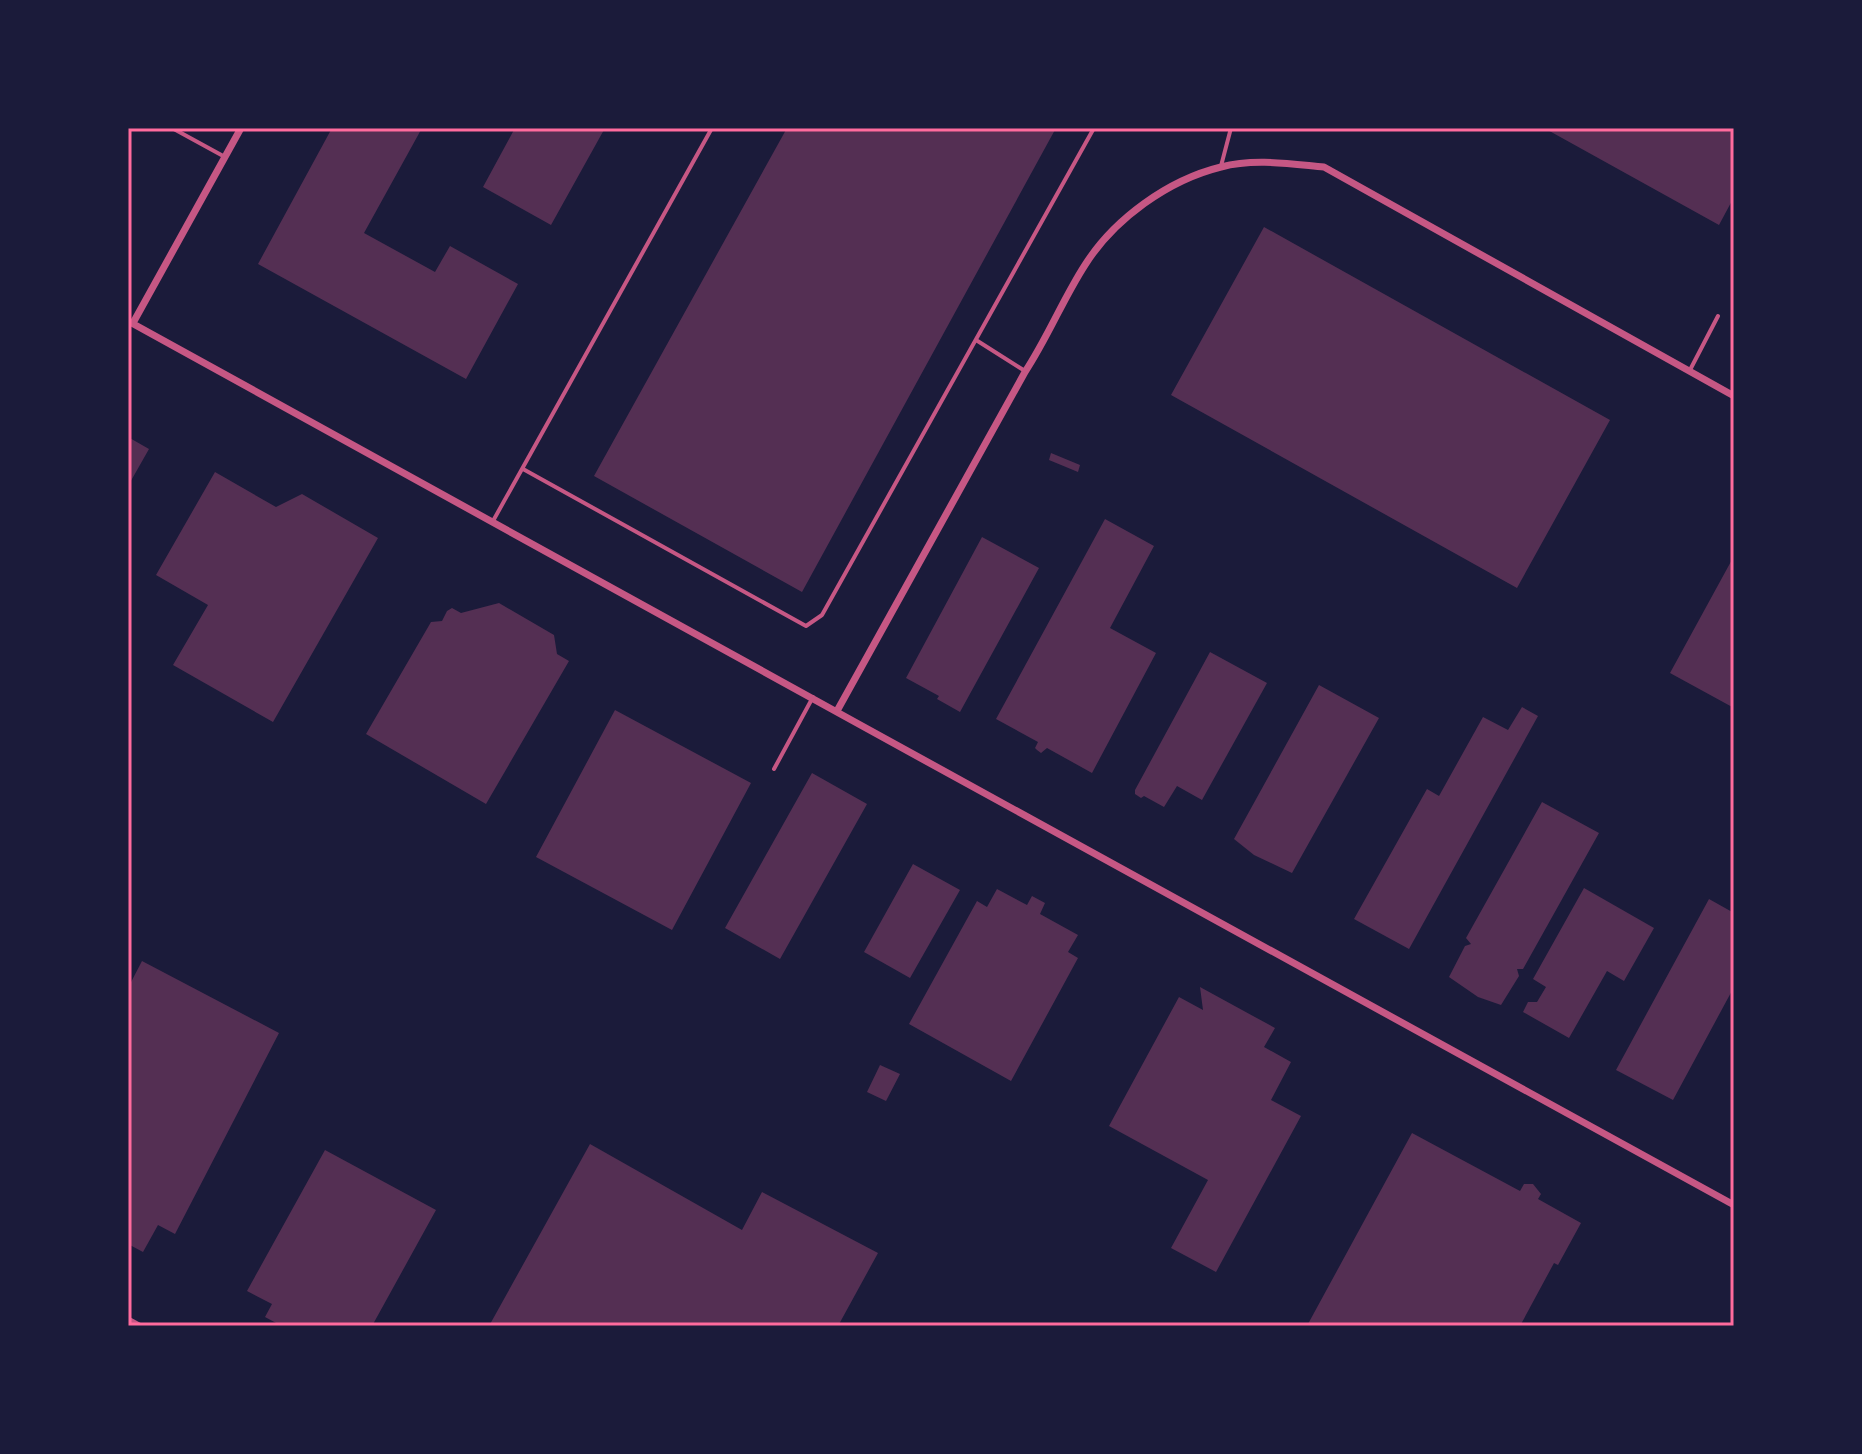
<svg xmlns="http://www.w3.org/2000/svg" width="1862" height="1454" font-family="'Libre Baskerville',serif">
	<rect width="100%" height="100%" fill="#1b1b3a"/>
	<!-- building -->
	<path fill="#542f53" d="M332 128H422L364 233 435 272 450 246 518 284 466 379 258 264Z
		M515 128H605L551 225 483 187Z
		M787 128H1056L802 592 594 476Z
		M1544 128H1734V197L1719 225Z
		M1264 227 1610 420 1517 588 1171 395Z
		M128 437 149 449 128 486Z
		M1051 453 1080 465 1078 472 1049 460Z
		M215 472 276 507 302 494 378 538 273 722 173 665 208 605 156 575Z
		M1105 519 1154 546 1110 628 1156 653 1092 773 1047 748 1041 753 1037 750 1035 748 1038 742 996 719Z
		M982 537 1039 568 960 712 937 699 939 696 906 678Z
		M1734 556V708L1670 673Z
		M499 603 554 635 557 654 569 661 486 804 366 734 431 622 442 621 447 611 452 608 461 613Z
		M1210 652 1267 683 1202 800 1177 786 1164 807 1144 796 1141 798 1135 794V790Z
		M1319 685 1379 718 1292 873 1254 855 1234 839Z
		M1522 707 1538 716 1409 949 1354 919 1427 789 1439 796 1483 717 1508 730Z
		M615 710 751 783 672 930 536 857Z
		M812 773 867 804 780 959 725 928Z
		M1542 802 1599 833 1523 969H1517L1519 976 1501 1005 1478 997 1449 977 1465 946 1471 944 1466 938Z
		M913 864 960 890 910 978 864 952Z
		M1584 888 1654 928 1624 981 1607 971 1569 1038 1523 1012 1528 1002H1537L1546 987 1533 979Z
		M997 889 1027 905 1032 896 1045 903 1040 914 1078 935 1068 952 1078 958 1011 1081 909 1024 977 901 987 907Z
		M1709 899 1734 913V987L1673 1100 1616 1070Z
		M142 961 279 1033 175 1234 158 1225 143 1252 128 1244V988Z
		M1200 987 1275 1028 1264 1047 1291 1062 1271 1100 1301 1116 1216 1272 1171 1248 1208 1180 1109 1126 1179 997 1203 1010Z
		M880 1065 900 1074 886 1101 867 1092Z
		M1412 1133 1520 1191 1524 1184H1533L1541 1194 1538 1199 1581 1223 1558 1265 1554 1263 1520 1326H1312L1308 1324Z
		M590 1144 742 1230 762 1192 878 1253 838 1326H489Z
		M325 1150 436 1210 372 1326H345L341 1324 339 1326H277L278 1324 265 1317 272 1304 247 1291Z"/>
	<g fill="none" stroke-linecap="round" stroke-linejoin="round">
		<!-- service -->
		<path stroke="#c65784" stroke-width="4" d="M172 128 225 157
			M1221 166 1231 128
			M976 340 1025 371
			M1690 370 1718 316
			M523 469 806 626 822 615 1094 128
			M493 521 712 128
			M774 769 813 697"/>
		<!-- minor -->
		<path stroke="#c65784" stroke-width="7" d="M128 321C663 616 1198 912 1734 1205
			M133 323 241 128
			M837 711 1025 372C1048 337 1063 299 1085 265 1114 219 1168 180 1221 167 1254 158 1291 164 1324 167L1734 396
			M128 1320 139 1326"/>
	</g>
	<!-- border -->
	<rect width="1862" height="1454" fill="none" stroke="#1b1b3a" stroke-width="260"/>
	<rect x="130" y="130" width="1602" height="1194" fill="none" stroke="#ff6b9d" stroke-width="3"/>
</svg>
